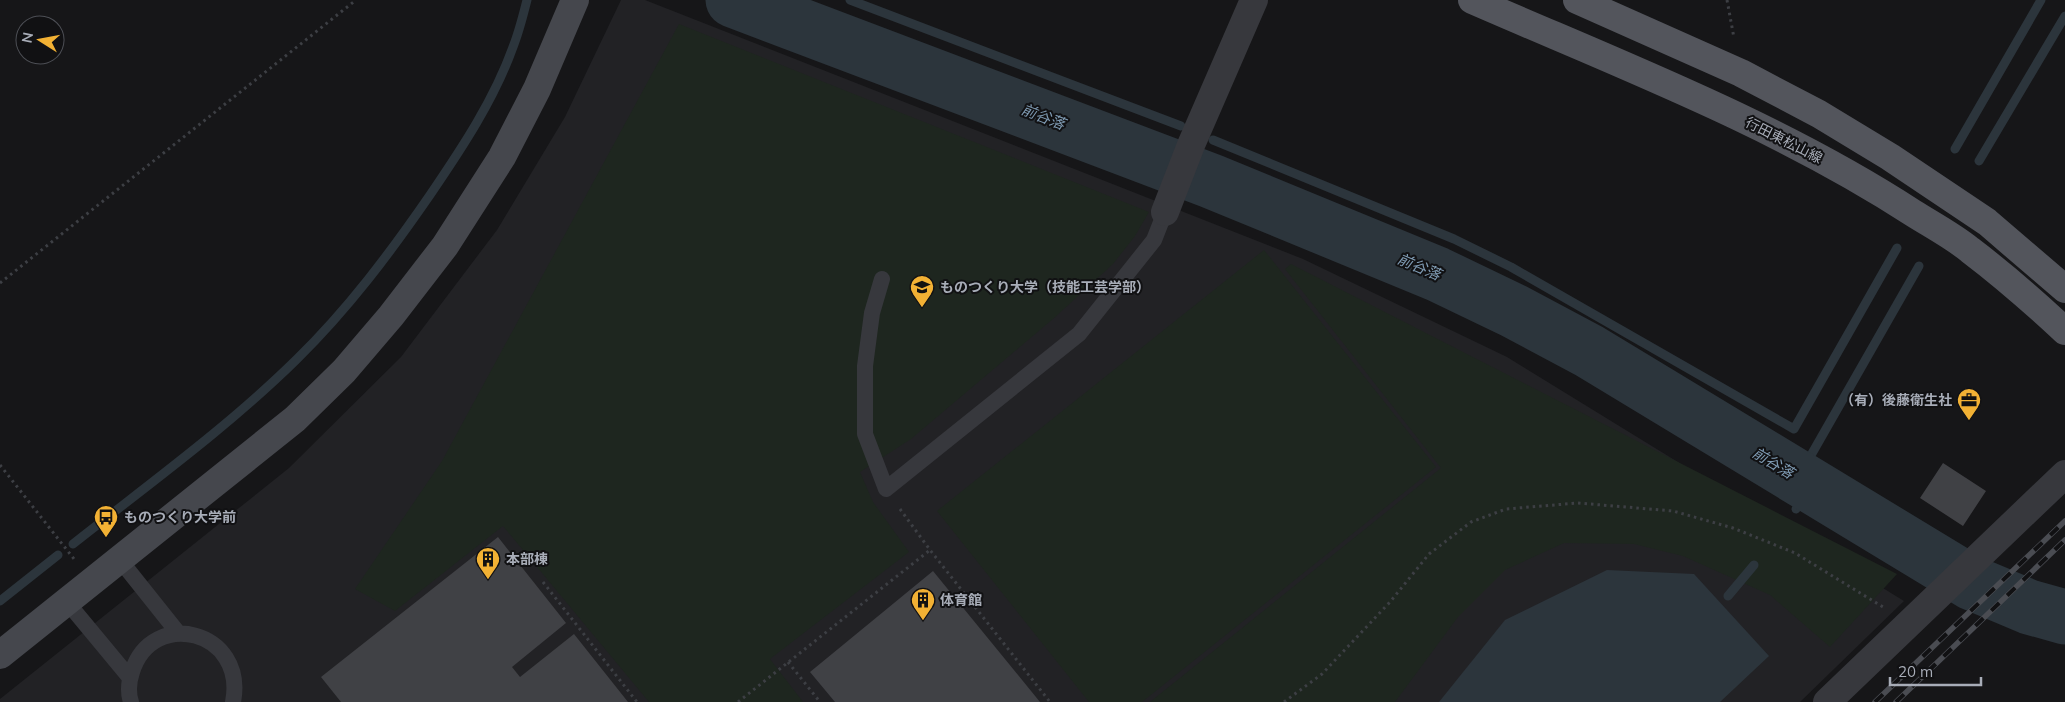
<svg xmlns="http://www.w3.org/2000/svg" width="2065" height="702" font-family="Mulish,'Noto Sans JP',sans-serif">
	<rect width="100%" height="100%" fill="#161618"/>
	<!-- built -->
	<path fill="#222225" d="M621 0H645L1303 259 1507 357 1904 601 1800 702H0V699L289 468 401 357 497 230 565 117Z"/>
	<!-- green -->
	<path fill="#1e261f" d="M679 24 1149 212 1135 236 1113 264 1053 319 911 439 860 472 873 502 909 552 770 659 803 702H649L503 526 395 611 355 589 442 461Z
		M1264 250 1436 467 1142 702H1089L937 511Z
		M1291 264 1897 574 1830 647 1770 595 1683 556 1634 544 1564 543 1505 570 1458 617 1395 702H1150L1441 468 1285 269Z"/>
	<!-- water -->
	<path fill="#2c353c" d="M1607 570 1694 574 1769 656 1720 702H1439L1505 620Z"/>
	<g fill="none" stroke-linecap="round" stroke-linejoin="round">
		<!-- stream -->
		<path stroke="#2c353c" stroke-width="9" d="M850 0 1181 126
			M1213 140 1454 239 1511 267 1794 429 1897 248
			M1955 149 2041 0
			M1979 161 2065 16
			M1798 478 1919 266
			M1796 509 1812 486
			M73 544C149 484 228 427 297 359 348 309 390 253 430 195 462 148 494 100 513 47 519 32 523 16 527 0
			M1728 596 1754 565
			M0 601 58 555"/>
		<!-- river -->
		<path stroke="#2c353c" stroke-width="55" d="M733 0 1211 181 1437 274 1514 311 1589 351 1972 583 2029 607 2065 617"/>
	</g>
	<!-- building -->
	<path fill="#404145" d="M1943 463 1986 491 1963 526 1920 498Z
		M498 537 566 623 512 667 520 677 574 634 628 702H341L321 677Z
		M933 571 1040 702H835L810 672Z"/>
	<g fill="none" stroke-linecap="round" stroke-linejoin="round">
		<!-- path -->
		<path stroke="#3d3f44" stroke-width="3" stroke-dasharray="2.5 4" stroke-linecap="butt" d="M1727 0 1734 38
			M0 283 356 0
			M0 465 74 559
			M900 509 930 550 1050 702
			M543 582 637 702
			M788 662 820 702
			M738 702 930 550
			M1284 702 1322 674 1390 602 1429 554 1471 522 1506 509 1578 503 1673 511 1733 528 1795 553 1883 607"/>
		<!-- lane -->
		<path stroke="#37383d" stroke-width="16" d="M882 279 872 313 865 366V434L886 489 1079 334 1154 240 1165 212
			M120 560 179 634
			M67 602 130 678
			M131 702C128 693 129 681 132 672 152 607 247 630 233 702"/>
		<!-- street -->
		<path stroke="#37383d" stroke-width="28" d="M1165 212 1191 145 1254 0
			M1827 702 2065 474"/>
		<!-- secondary -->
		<path stroke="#45474d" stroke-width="28" d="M0 655 295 419 344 371 391 316 445 246 502 157 537 89 575 0"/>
		<!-- primary -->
		<path stroke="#53555c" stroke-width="28" d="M1472 0C1621 65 1776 124 1913 213 1932 225 1953 236 1970 250 2003 275 2035 303 2065 331
			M1577 0 1741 73 1819 114 1890 157 1987 222 2065 289"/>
		<!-- rail casing -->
		<g stroke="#4a4c52" stroke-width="5.5">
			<path id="rail" d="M1875 702 2065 521
				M1896 702 2065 540"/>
		</g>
		<!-- rail -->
		<use href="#rail" stroke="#111113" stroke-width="4" stroke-dasharray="11" stroke-linecap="butt"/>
	</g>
	<!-- icons -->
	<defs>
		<g id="university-pin" transform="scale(1.25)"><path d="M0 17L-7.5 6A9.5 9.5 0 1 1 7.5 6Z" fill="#f2b134" stroke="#111113"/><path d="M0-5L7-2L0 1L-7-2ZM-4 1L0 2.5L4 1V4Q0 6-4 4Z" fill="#111"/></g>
		<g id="office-pin" transform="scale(1.25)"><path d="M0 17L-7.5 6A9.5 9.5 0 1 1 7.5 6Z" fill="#f2b134" stroke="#111113"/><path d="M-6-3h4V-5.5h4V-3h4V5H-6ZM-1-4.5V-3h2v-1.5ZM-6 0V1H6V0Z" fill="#111"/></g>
		<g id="bus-pin" transform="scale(1.25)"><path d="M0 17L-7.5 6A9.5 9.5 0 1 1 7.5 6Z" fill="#f2b134" stroke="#111113"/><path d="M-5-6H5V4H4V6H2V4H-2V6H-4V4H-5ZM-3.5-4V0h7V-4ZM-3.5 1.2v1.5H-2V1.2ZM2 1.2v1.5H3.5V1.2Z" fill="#111"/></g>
		<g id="building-pin" transform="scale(1.25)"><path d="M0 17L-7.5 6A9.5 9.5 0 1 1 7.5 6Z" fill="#f2b134" stroke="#111113"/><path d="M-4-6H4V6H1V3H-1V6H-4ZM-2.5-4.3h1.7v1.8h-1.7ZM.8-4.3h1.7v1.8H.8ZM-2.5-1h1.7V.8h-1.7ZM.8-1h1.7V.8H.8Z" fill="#111"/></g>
	</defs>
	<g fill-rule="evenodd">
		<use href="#university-pin" x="922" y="287"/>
		<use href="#office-pin" x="1969" y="400"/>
		<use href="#bus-pin" x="106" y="517"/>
		<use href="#building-pin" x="488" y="559"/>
		<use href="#building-pin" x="923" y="600"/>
	</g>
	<g text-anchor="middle" stroke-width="4" stroke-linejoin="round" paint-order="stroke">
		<!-- street labels -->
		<g font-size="14" fill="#a8adb8" stroke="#111113">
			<text transform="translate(1784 140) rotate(27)" y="5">行田東松山線</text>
		</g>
		<!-- poi labels -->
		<g font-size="14" font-weight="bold" fill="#a8adb8" stroke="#111113" text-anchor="start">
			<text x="940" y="292">ものつくり大学（技能工芸学部）</text>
			<text x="1952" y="405" text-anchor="end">（有）後藤衛生社</text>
			<text x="124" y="522">ものつくり大学前</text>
			<text x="506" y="564">本部棟</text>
			<text x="940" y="605">体育館</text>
		</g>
		<!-- water labels -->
		<g font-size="15" font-style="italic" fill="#7f9bb3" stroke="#111113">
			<text transform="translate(1043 117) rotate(21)" y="5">前谷落</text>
			<text transform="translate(1419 267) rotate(23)" y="5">前谷落</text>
			<text transform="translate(1773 463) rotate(31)" y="5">前谷落</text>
		</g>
	</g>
	<!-- north arrow -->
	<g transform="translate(40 40) rotate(281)"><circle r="24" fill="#111113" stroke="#4d4f55"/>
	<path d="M0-4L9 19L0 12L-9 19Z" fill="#f2b134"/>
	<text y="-8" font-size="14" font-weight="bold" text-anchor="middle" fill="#a8adb8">N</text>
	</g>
	<!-- scale -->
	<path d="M1890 677v8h91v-8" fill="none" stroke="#a8adb8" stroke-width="2.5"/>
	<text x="1898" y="677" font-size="15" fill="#a8adb8" stroke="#111113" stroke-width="4" paint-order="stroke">20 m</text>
</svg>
